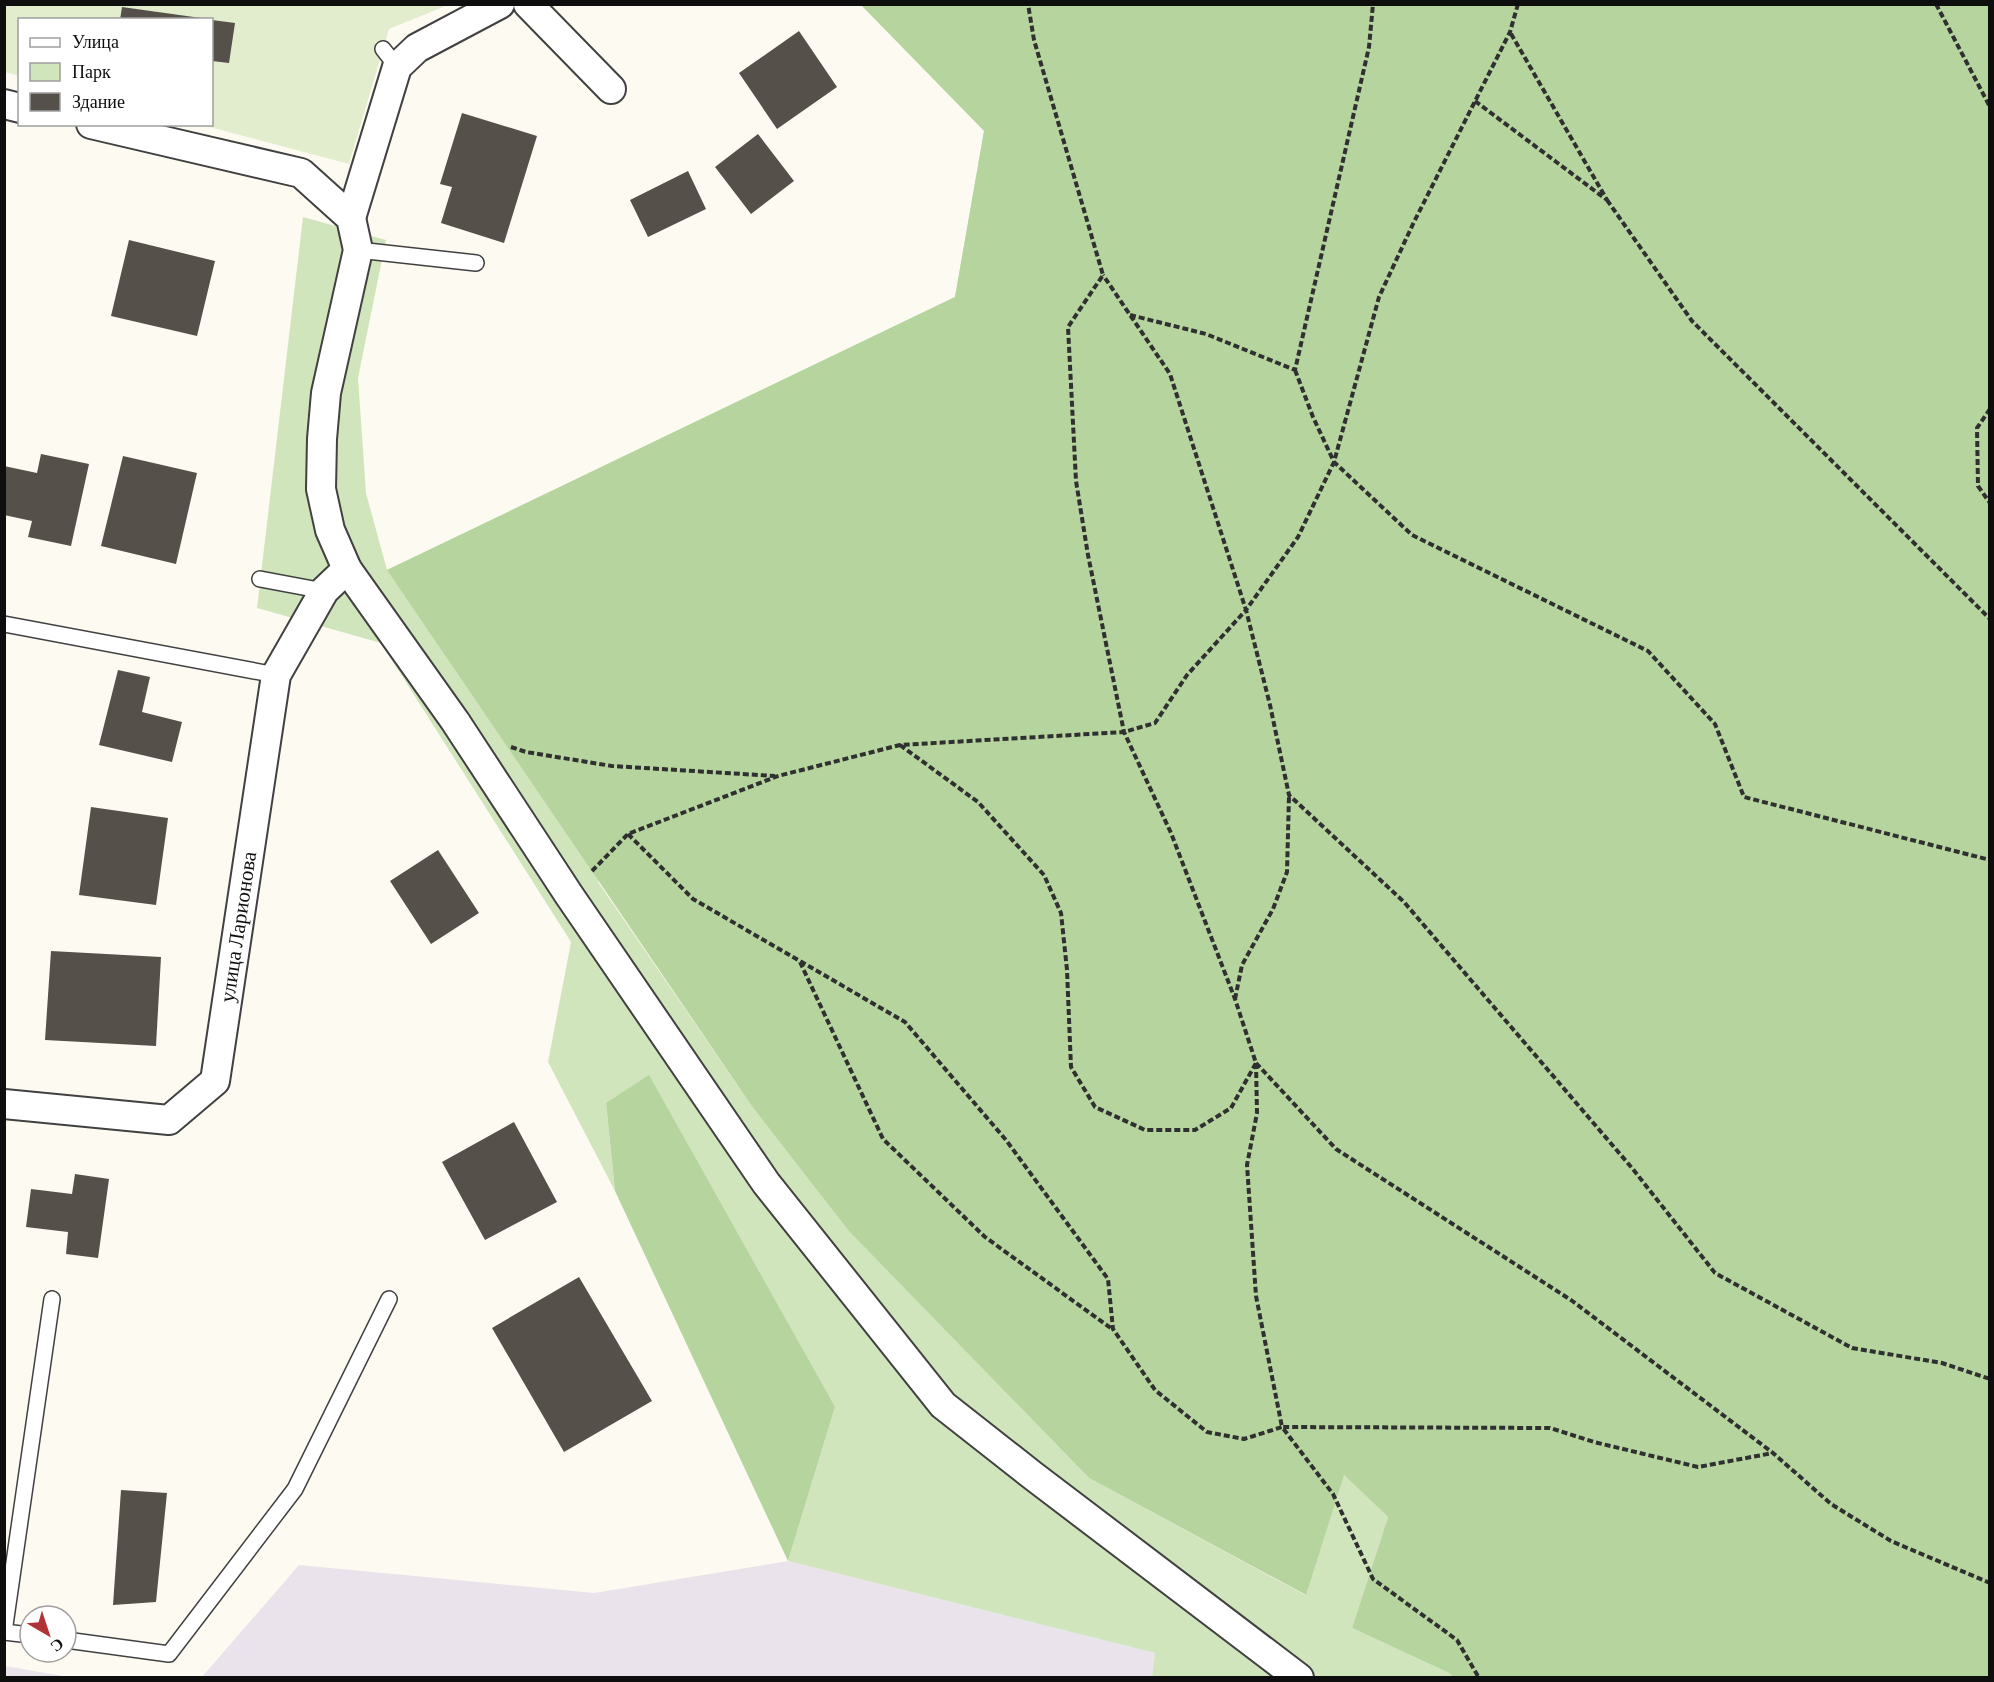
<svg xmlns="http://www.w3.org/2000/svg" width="1994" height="1682" font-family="'Crimson Pro',serif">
	<rect width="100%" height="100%" fill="#fdfbf1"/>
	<!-- industrial -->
	<path fill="#ebe3ec" d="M788 1561 1155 1653 1152 1678H201L299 1565 594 1593Z
		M4 1666H5L69 1677H5Z"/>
	<!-- green -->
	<path fill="#d1e5bd" d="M984 131 1093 179 598 882 751 1105 849 1230 1089 1478 1305 1595 1343 1474 1388 1517 1352 1628 1449 1673 1453 1677H1152L1155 1653 788 1561 835 1407 606 1103 615 1191 548 1062 571 942 381 643 257 608 303 217 386 240 358 378 366 493 387 570 955 297Z"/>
	<!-- forest -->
	<path fill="#b5d49e" d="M861 5H1989V1677H1453L1449 1673 1352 1628 1388 1517 1344 1475 1306 1595 1089 1478 849 1231 751 1105 387 570 955 297 984 131Z
		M649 1075 835 1407 788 1561 615 1191 606 1103Z"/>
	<!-- pitch -->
	<path fill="#e2edce" d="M4 5H448L389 29 349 164 202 125 212 124V20H20L19 76 5 72Z"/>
	<!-- building -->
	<path fill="#56504b" d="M122 7 201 18V20H120Z
		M212 20 235 23 229 63 212 61Z
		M799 31 837 87 777 129 739 73Z
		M462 113 537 136 504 243 441 223 452 187 440 184Z
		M758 134 794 181 751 214 715 167Z
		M688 171 706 209 648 237 630 200Z
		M129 240 215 261 197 336 111 316Z
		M41 454 89 464 71 546 28 537 32 521 4 515V466L37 473Z
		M123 456 197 473 176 564 101 546Z
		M118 670 150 677 142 712 182 722 172 762 99 745Z
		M91 807 168 818 156 905 79 895Z
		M438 850 479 913 431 944 390 881Z
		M51 951 161 957 156 1046 45 1040Z
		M514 1122 557 1202 485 1240 442 1162Z
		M75 1174 109 1179 98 1258 66 1254 68 1232 26 1227 31 1189 72 1194Z
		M579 1277 652 1401 564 1452 492 1328Z
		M121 1490 167 1493 156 1602 113 1605Z"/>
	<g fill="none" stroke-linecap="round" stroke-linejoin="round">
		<!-- lane casing -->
		<g stroke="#414141" stroke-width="18">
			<path id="lane" d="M383 49 397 67
				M358 250 476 263
				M260 579 324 591
				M4 624 276 675
				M30 1635 4 1632 52 1299
				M66 1640 169 1654 295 1489 389 1299"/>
		</g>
		<!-- street casing -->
		<g stroke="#414141" stroke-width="32">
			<g id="street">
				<path d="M528 4 611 89"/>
				<path d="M4 104 20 108"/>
				<path d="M91 124 301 173 351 218 358 250 326 393 322 439 321 489 330 530 347 569 455 721 569 895 766 1183 943 1405 1032 1475 1299 1678"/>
				<path d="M351 218 397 67 417 48 500 4"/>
				<path id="s1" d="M4 1104 169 1120 215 1081 276 675 324 591 347 569"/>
			</g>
		</g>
		<!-- path -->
		<path stroke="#303030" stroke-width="4" stroke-dasharray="6 3" stroke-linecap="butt" d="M1518 4 1510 32 1413 224 1379 297 1334 462 1298 537 1246 610 1270 705 1289 795 1404 902 1632 1168 1715 1273 1852 1348 1942 1363 1990 1379
			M1936 4 1990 107
			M1475 101 1607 200 1510 32
			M1607 200 1692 321 1990 619
			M1130 315 1206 334 1295 370 1369 47 1373 4
			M1295 370 1313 417 1334 462 1412 535 1648 651 1715 724 1744 797 1990 860
			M1990 409 1977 428 1978 486 1990 503
			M900 745 978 802 1044 875 1061 913 1067 970 1071 1067 1095 1107 1145 1130H1195L1231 1108 1256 1063 1235 999 1171 833 1124 732 1088 555 1076 481 1068 327 1103 275 1034 40 1028 4
			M511 747 526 752 612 766 775 776
			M628 834 693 899 905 1022 1006 1140 1108 1279 1113 1329 1155 1390 1207 1432 1244 1439 1282 1427 1333 1494 1373 1579 1457 1640 1479 1678
			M592 871 628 834 778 776 900 745 1124 732 1155 723 1187 675 1246 610 1170 374 1103 275
			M800 962 883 1139 985 1237 1112 1329
			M1235 999 1242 965 1273 909 1287 872 1289 796
			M1256 1063 1336 1149 1571 1300 1773 1453 1831 1504 1891 1541 1990 1583
			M1256 1063 1257 1113 1247 1165 1256 1296 1282 1427 1550 1428 1594 1442 1698 1467 1773 1453"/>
		<!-- lane -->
		<use href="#lane" stroke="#fff" stroke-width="15"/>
		<!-- street -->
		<use href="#street" stroke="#fff" stroke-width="28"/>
	</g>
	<g text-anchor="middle" stroke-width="6" stroke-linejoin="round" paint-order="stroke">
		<!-- street labels -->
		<g font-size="21" fill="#0e0e0e" stroke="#fff">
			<text dy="7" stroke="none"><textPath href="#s1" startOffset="382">улица Ларионова</textPath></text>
		</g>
	</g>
	<!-- border -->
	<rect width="1994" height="1682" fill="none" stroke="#0e0e0e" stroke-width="12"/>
	<!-- legend -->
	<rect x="18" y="18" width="195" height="108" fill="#ffffff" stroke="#9f9f9f" stroke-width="1.5"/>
	<rect x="30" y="38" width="30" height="9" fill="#ffffff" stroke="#9f9f9f" stroke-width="1.5"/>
	<text x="72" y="48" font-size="18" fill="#0e0e0e">Улица</text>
	<rect x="30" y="63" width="30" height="18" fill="#d1e5bd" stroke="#9f9f9f" stroke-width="1.5"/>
	<text x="72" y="78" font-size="18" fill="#0e0e0e">Парк</text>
	<rect x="30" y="93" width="30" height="18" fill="#56504b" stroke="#9f9f9f" stroke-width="1.5"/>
	<text x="72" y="108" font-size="18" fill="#0e0e0e">Здание</text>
	<!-- north arrow -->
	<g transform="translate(48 1634) rotate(141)"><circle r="28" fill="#ffffff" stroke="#9f9f9f" stroke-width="1.5"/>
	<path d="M0-4.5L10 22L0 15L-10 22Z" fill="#b03437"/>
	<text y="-9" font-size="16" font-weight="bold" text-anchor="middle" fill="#0e0e0e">С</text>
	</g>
</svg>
